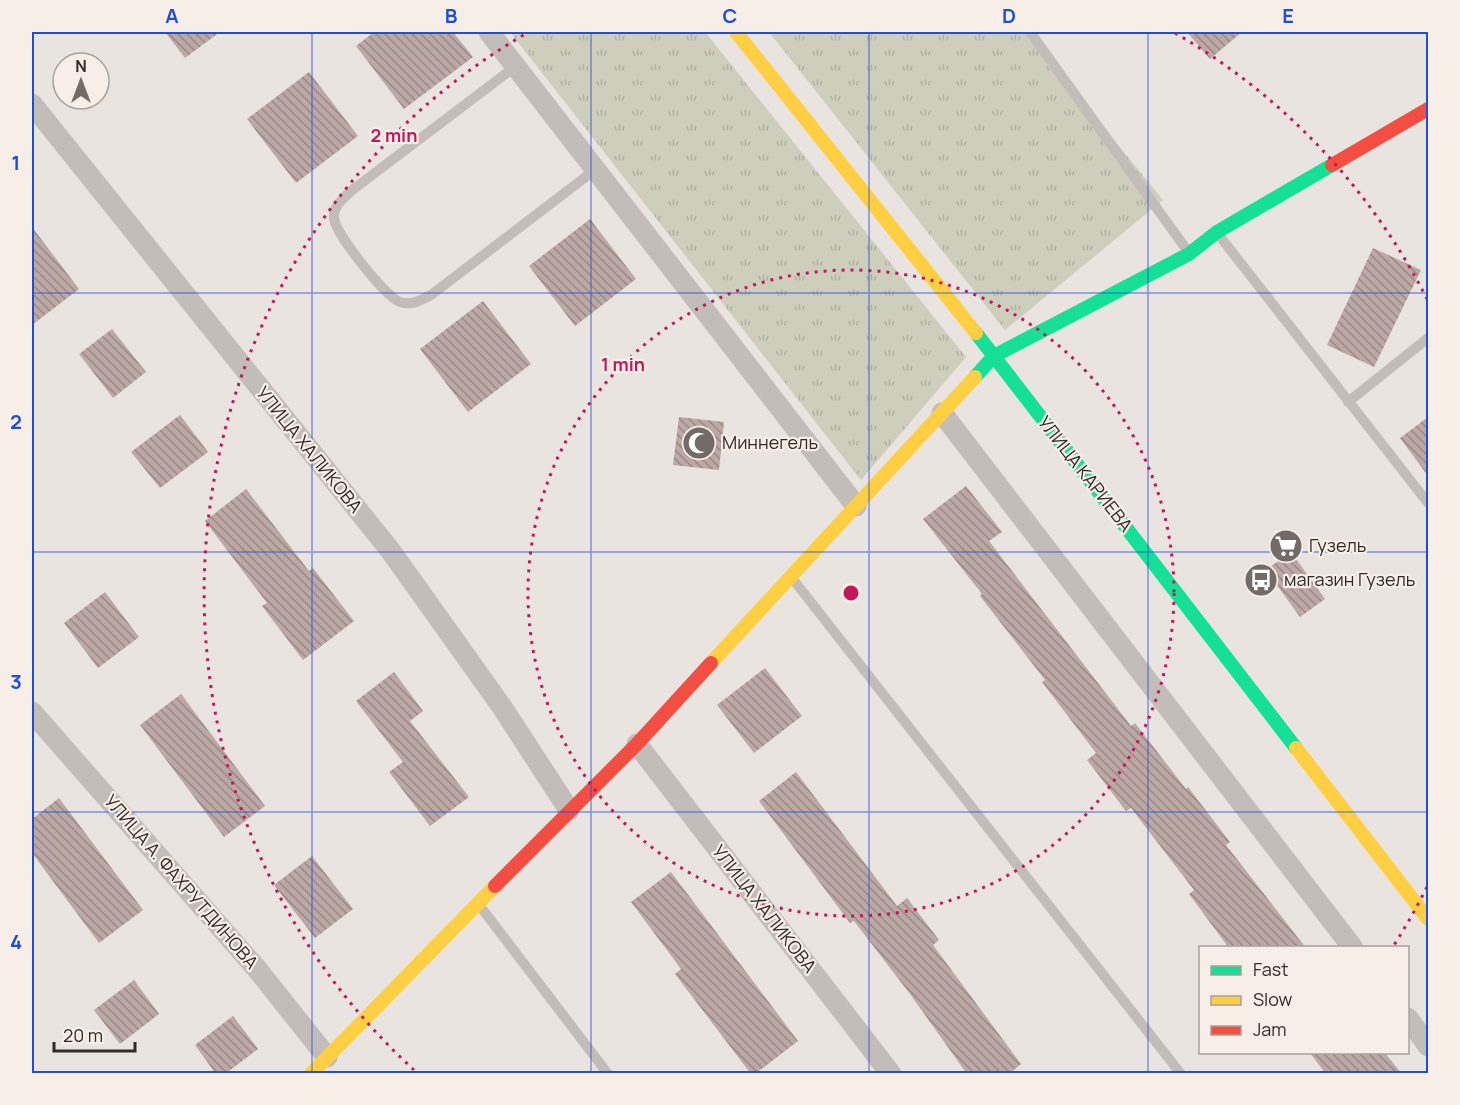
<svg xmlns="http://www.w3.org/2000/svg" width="1460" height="1105" font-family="Manrope,sans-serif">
	<defs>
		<pattern id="grass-tufts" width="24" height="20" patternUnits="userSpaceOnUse" patternTransform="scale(1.5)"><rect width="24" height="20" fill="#cdcebc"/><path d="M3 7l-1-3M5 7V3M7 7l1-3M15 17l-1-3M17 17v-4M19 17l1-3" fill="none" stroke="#b0b1a2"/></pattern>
		<pattern id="building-back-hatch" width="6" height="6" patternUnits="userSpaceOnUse" patternTransform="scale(1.5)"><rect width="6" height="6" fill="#bca8a4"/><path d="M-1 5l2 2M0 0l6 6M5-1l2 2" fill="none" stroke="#998986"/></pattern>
	</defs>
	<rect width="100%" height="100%" fill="#eae4e0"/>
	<!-- grass -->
	<path fill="url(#grass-tufts)" d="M510 32H705L966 357 861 480Z
		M769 32H1026L1163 200 1005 330Z"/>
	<!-- building -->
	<path fill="url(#building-back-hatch)" d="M165 32H220L185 58Z
		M374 32H453L473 57 404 109 356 46Z
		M1187 32H1242L1210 59Z
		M309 72 358 136 296 183 247 119Z
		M590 219 636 279 575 326 529 266Z
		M32 227 79 289 32 325Z
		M1373 248 1421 270 1374 367 1327 345Z
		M483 301 531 364 468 412 420 349Z
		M112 329 146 372 113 398 79 354Z
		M180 415 208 452 160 488 131 452Z
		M679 417 724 422 719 470 673 465Z
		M1428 417V476L1400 438Z
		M966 486 1002 532 989 541 1131 726 1135 723 1186 789 1188 787 1230 842 1226 845 1306 948H1229L1189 894 1194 890 1131 808 1126 811 1087 760 1096 753 1042 682 1045 680 980 596 982 594 923 519Z
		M246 489 309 571 313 568 354 621 303 660 262 606 267 603 205 521Z
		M1291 552 1325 599 1300 617 1266 570Z
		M105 592 139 637 98 668 64 623Z
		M765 668 802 716 754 753 717 705Z
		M394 672 423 711 410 721 469 797 430 826 389 772 403 762 356 701Z
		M181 694 265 806 224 837 140 725Z
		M796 772 897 906 907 898 939 940 933 945 1021 1064 1009 1074H967L910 994 854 921 850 923 759 801Z
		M59 798 143 910 99 943 32 853V819Z
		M312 856 353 909 315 938 274 885Z
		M671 872 798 1041 755 1074H751L675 974 681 969 631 902Z
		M134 980 159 1014 120 1044 94 1010Z
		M233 1016 258 1049 225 1074H216L195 1045Z
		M1310 1053H1385L1402 1074H1326Z"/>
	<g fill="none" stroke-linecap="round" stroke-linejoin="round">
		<!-- lane -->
		<path stroke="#c3bdba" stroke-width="10" d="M1030 32 1189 253
			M516 66 351 191C344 198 333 206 334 218 335 234 386 297 400 302 412 306 421 300 431 295L596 169
			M1218 234 1428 503
			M1348 402 1428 338
			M792 578 1181 1074
			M480 906 608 1074"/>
		<!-- street -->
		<path stroke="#c3bdba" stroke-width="21" d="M489 32 856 506
			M32 104 390 550 502 707 569 810
			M942 413 1353 948
			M32 712 257 969 327 1057
			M637 744 891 1074
			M1408 1018 1428 1046"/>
		<!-- fast -->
		<path stroke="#16e098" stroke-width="14" d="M976 333 1296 748
			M975 377 994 356 1189 254 1217 232 1332 165"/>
		<!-- slow -->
		<path stroke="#ffcf43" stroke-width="14" d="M736 32 976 333
			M711 663 975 377
			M1296 748 1428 919
			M311 1074 495 886"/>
		<!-- jam -->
		<path stroke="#f24e42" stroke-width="14" d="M1332 165 1428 109
			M495 886 637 744 711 663"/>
	</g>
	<!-- grid -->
	<path fill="none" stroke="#1d4ed8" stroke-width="1.5" stroke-opacity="0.55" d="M312 32V1074M591 32V1074M869 32V1074M1148 32V1074M32 293H1428M32 552H1428M32 812H1428"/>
	<!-- distance rings -->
	<g fill="none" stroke="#c2185b" stroke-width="3" stroke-dasharray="3 6">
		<circle cx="851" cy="593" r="323"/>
		<path d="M1427 887A647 647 0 0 1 1394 945M414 1070A647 647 0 0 1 527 33M1175 33A647 647 0 0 1 1427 299"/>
	</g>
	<!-- icons -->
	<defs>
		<g id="mosque-disc" transform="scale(1.725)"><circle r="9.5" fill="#736b68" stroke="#f7eee8"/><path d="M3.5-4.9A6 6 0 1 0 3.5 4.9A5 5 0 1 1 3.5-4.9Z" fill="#fff"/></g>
		<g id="supermarket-disc" transform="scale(1.725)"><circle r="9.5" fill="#736b68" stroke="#f7eee8"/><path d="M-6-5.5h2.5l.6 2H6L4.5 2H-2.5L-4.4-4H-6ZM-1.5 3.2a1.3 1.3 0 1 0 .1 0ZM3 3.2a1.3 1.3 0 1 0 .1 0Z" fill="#fff"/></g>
		<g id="bus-disc" transform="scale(1.725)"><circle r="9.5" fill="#736b68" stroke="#f7eee8"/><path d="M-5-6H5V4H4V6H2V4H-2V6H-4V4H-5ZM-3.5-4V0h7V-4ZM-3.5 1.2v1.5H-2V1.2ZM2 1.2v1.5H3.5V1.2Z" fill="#fff"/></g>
	</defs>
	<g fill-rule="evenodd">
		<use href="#mosque-disc" x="699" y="443"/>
		<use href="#supermarket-disc" x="1286" y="546"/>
		<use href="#bus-disc" x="1261" y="580"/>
	</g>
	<g text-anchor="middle" stroke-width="4.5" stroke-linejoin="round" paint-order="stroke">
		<!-- poi labels -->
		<g font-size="18" fill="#332a28" stroke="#f7eee8" text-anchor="start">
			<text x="722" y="449">Миннегель</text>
			<text x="1309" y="552">Гузель</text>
			<text x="1284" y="586">магазин Гузель</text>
		</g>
		<!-- street labels -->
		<g font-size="18" fill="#332a28" stroke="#f7eee8">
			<text transform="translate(309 450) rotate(51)" y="6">УЛИЦА ХАЛИКОВА</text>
			<text transform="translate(1085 474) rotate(52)" y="6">УЛИЦА КАРИЕВА</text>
			<text transform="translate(181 882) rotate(49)" y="6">УЛИЦА А. ФАХРУТДИНОВА</text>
			<text transform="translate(764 909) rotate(52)" y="6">УЛИЦА ХАЛИКОВА</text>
		</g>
	</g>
	<circle cx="851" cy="593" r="9" fill="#c2185b" stroke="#f7eee8" stroke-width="3"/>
	<g font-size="18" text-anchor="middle" font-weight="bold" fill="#c2185b" stroke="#f7eee8" stroke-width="4.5" stroke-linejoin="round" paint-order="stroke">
		<text x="394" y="142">2 min</text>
		<text x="623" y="371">1 min</text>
	</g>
	<!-- border -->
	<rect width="1460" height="1105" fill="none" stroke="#f7eee8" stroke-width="66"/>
	<!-- legend -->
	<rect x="1199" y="946" width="210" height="108" fill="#f7eee8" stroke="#a9a09b" stroke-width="1.5"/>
	<rect x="1211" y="966" width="30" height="9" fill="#16e098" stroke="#a9a09b" stroke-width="1.5"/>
	<text x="1253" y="976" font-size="18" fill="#332a28">Fast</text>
	<rect x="1211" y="996" width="30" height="9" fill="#ffcf43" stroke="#a9a09b" stroke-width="1.5"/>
	<text x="1253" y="1006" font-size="18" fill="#332a28">Slow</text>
	<rect x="1211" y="1026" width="30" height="9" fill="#f24e42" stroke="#a9a09b" stroke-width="1.5"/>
	<text x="1253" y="1036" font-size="18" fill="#332a28">Jam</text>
	<!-- north arrow -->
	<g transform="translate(81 81)"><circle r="28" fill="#f7eee8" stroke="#a9a09b" stroke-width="1.5"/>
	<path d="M0-4.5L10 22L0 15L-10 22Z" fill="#736b68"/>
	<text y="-9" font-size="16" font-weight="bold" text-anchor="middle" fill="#332a28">N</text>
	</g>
	<!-- scale -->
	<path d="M54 1042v9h81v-9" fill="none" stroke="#332a28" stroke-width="3"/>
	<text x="63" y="1042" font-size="18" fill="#332a28" stroke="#f7eee8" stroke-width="4.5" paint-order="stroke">20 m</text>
	<rect x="33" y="33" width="1394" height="1039" fill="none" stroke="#1d4ed8" stroke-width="2"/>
	<g font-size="20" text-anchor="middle" font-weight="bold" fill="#1d4ed8">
		<text x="172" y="23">A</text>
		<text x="451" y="23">B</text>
		<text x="730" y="23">C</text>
		<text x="1009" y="23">D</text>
		<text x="1288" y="23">E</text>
		<text x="16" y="170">1</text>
		<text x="16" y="429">2</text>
		<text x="16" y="689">3</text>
		<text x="16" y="949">4</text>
	</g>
</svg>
